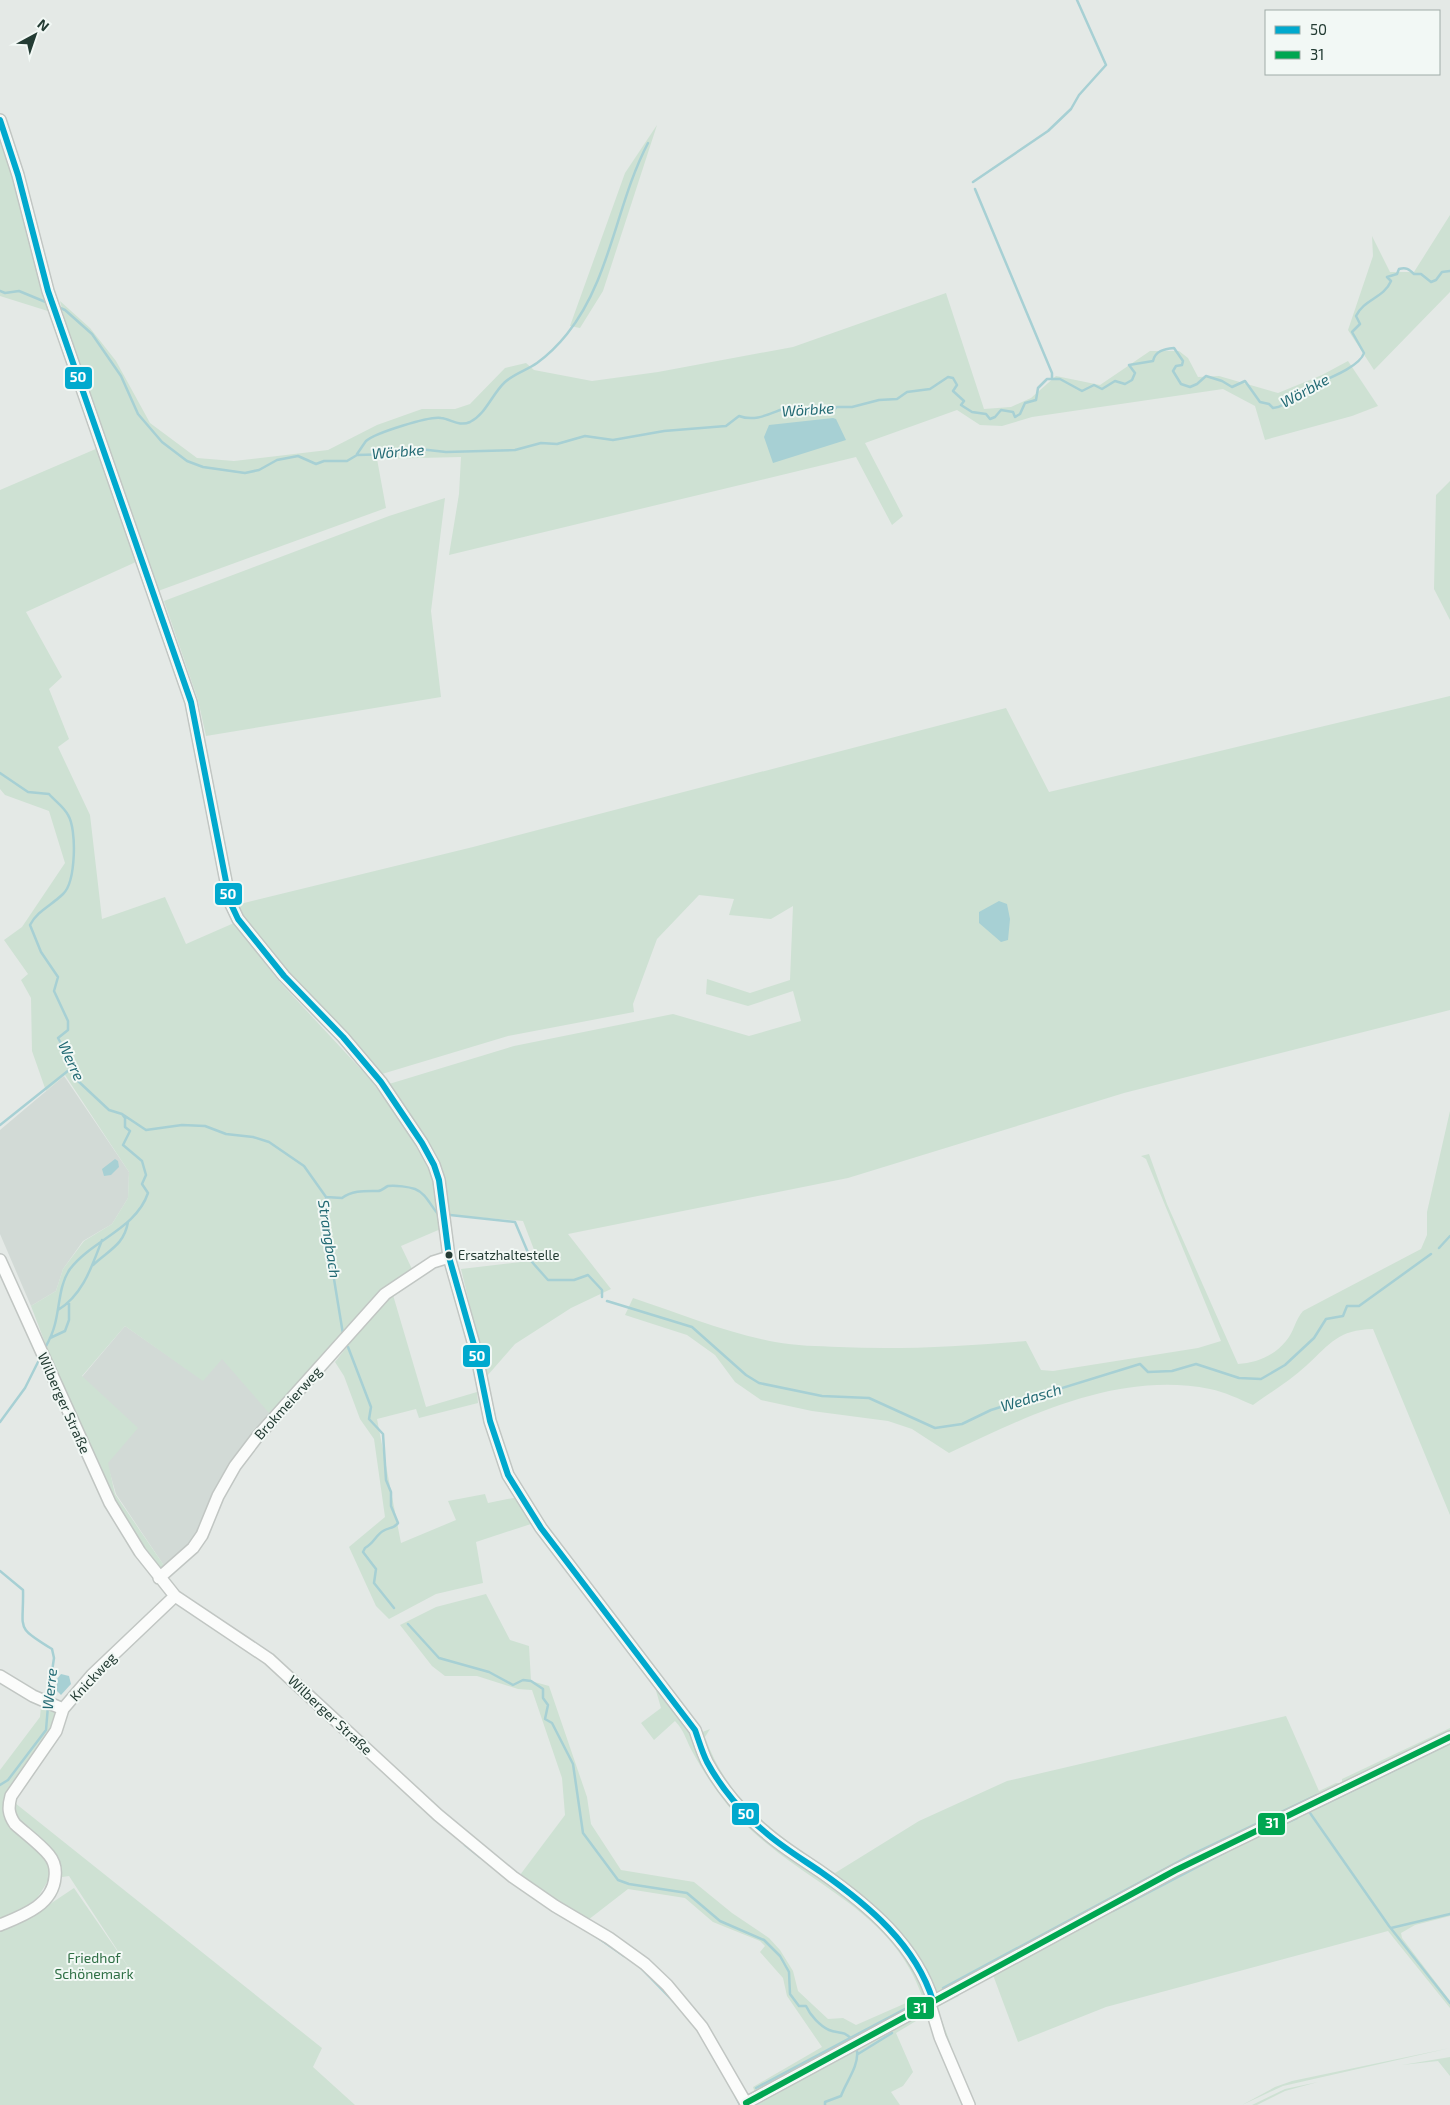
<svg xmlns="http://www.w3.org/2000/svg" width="1450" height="2105" font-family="'Exo 2',sans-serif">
	<rect width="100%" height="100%" fill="#e4e9e6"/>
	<!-- built -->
	<path fill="#d2dad6" d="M64 1076 129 1172 128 1198 112 1224 83 1241 63 1269 56 1291 31 1306 0 1234V1130Z
		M125 1326 203 1380 230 1349 274 1406 232 1466 190 1547 165 1567 116 1494 82 1377Z"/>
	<!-- green -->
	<path fill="#cee1d3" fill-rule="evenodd" d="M657 125 603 291 580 328 570 326 625 173Z
		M0 131 51 312 0 296Z
		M1450 215V292L1374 370 1348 330 1373 256 1372 236 1390 272H1414Z
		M946 293 984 409 1011 407 1031 398 1056 376 1100 385 1150 351H1179L1188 358 1198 377 1219 376 1278 393 1322 375 1348 361 1378 406 1352 416 1265 440 1255 406 1223 389 1032 417 1002 426 980 425 957 410 865 443 903 516 892 525 856 457 449 555 459 494 461 457 377 459 386 508 158 591 67 328 60 301 90 328 116 361 150 423 197 458 234 461 328 450 377 425 422 409H455L470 404 505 368 526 363 534 370 592 381 658 372 793 347Z
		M98 448 138 561 26 612 62 677 49 689 69 739 58 747 90 815 102 919 165 897 186 944 234 923 278 980 371 1080 395 1114 432 1171 443 1228 401 1246 412 1269 387 1289 269 1413 222 1359 203 1381 125 1326 82 1376 138 1428 108 1463 115 1494 165 1567H158L120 1509 50 1356 31 1306 56 1291 63 1269 84 1241 112 1224 128 1198 129 1172 65 1075 46 1091 32 1051 31 998 21 980 28 974 4 940 22 927 65 863 49 811 5 795 0 789V490Z
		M1450 481V620L1434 589 1436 495Z
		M445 498 431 611 441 697 206 736 198 700 164 601 389 516Z
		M1450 696V1010L1124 1093 848 1178 568 1234 611 1289 571 1308 515 1344 487 1376 461 1269 538 1260 523 1221 450 1215 442 1171 389 1084 514 1046 673 1014 749 1036 801 1021 793 991 748 1006 706 994 707 979 750 993 790 980 793 906 771 919 729 915 734 899 699 895 657 939 633 1004 634 1012 508 1036 382 1074C330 1021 274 969 236 905L473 847 1006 708 1049 792Z
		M1450 1111V1515L1373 1329C1338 1330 1331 1343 1307 1365 1291 1380 1271 1392 1253 1405 1239 1399 1225 1392 1210 1389 1119 1371 1029 1415 949 1453L912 1429 888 1421 812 1411 761 1400 735 1382 715 1355 687 1335 625 1315 633 1298C679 1313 726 1333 775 1342 796 1346 818 1346 839 1347 902 1350 964 1346 1026 1341L1041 1370 1053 1371 1198 1348 1221 1341 1146 1159 1141 1156 1149 1154 1167 1204 1238 1364C1256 1363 1274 1356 1286 1341 1294 1332 1295 1320 1303 1311L1421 1249 1427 1235V1212Z
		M393 1295 426 1407 477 1392 478 1403 419 1418 416 1409 377 1419 401 1543 456 1520 448 1501 485 1494 488 1503 518 1497 534 1523 476 1542 483 1583 436 1594 389 1619 376 1606 349 1547 385 1517 374 1439 360 1419 344 1376 335 1362 377 1309Z
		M486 1594 510 1640 529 1646 531 1681 549 1686 587 1797 591 1824 621 1870 694 1882 732 1913 769 1938 780 1950 793 1971 798 1991 828 2019 843 2018 856 2025 922 1996C893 1912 811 1886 751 1830 727 1808 707 1779 692 1751 686 1740 684 1730 675 1721L654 1740 641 1723 661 1708 653 1680 679 1713 725 1792 867 1911 913 1962 927 2000 755 2093 753 2087 822 2047 787 1996 783 1978 760 1952 765 1946 760 1941 713 1922 685 1898 628 1889 588 1920 520 1875 565 1815 562 1778 532 1690 518 1689 477 1676H445L432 1666 400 1625 436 1607Z
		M41 1707 59 1714 48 1736 5 1795 322 2048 313 2067 355 2105H0V1770L40 1717ZM69 1876 131 1971 74 1888 29 1918 24 1908 38 1897 49 1879Z
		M1286 1716 1319 1791 1336 1783H1342V1779L1450 1728V1733L940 1993 934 1989 911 1951 747 1810 709 1759 700 1733 710 1729 705 1737C727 1801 780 1838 835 1873L919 1821 1007 1781Z
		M1450 1740V1916L1415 1925 1401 1933 1402 1938 1450 2001V2008L1388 1931 1106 2007 1018 2042 993 1975 1144 1890Z
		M957 1994 959 1996 937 2007 951 2045 947 2046 936 2006Z
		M924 2012 927 2014 930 2020 926 2015 896 2033 913 2072 903 2086 891 2092 900 2105H757Z
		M1450 2048 1283 2086 1242 2105 1275 2087 1292 2081Z
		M1450 2057V2076L1438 2061 1402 2065Z
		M1318 2082 1285 2091 1257 2105H1252L1285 2089Z"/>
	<!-- water -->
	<path fill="#a7d0d4" d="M833 418 836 419 846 440 773 463 764 437 769 425Z
		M999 901 1007 904 1010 919 1008 940 1001 942 979 923V912Z
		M115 1159 118 1161 119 1167 111 1175 104 1176 102 1169Z
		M61 1674 69 1676 71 1684 61 1695 57 1691V1679Z"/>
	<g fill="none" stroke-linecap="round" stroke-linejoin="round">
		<!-- stream -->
		<path stroke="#a7d0d4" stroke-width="2.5" d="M973 182 1048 131 1071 109 1079 95 1106 65 1077 0
			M975 189 1052 373V378
			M0 291 5 293 19 291 48 303
			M58 307 65 310 92 334 121 376 138 414 162 442 187 461 203 467 245 473 259 470 277 460 298 456 316 464 324 461H347L357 455 393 454 410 448 446 452 515 450 541 443 557 444 585 436 613 440 664 431 726 426 739 416C755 422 769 414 783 409 791 405 801 413 810 412 817 411 826 407 833 410L837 407H852L879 400 897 399 907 392 930 389 948 377 953 378 957 385 953 391 964 401 961 405 972 412 986 414 990 419 995 417 1001 410 1013 412 1015 417 1020 414 1025 403 1036 400 1038 388 1047 379H1060L1082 391 1094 385 1102 389 1115 381 1125 384 1132 380 1135 373 1129 365 1153 361C1155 351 1164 349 1174 348L1183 361 1182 365 1176 366 1173 371 1181 384 1190 387 1197 384 1206 376 1222 381 1232 387 1245 381 1260 402 1269 404 1273 408C1284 407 1286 402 1293 394H1301L1303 390C1318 382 1359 369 1364 353L1352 332 1360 324 1356 316C1364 299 1384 298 1391 281L1387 277 1397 274 1399 269C1406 267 1409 269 1414 274H1421L1431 282 1436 280 1442 272 1450 271
			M357 454C360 450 363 445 366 441 375 433 429 416 441 418 451 419 459 427 470 422 486 414 492 394 505 382 514 374 527 370 537 363 548 355 559 344 567 334 611 279 616 204 648 143
			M0 773 28 792 49 794C55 801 64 807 68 815 77 829 76 882 63 894 52 905 37 911 30 925L41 952 58 977 54 991 68 1021V1030L58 1038 74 1066 78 1081 109 1110 122 1114 125 1118V1127L130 1131 123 1145 142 1161 146 1175 142 1184 148 1193C136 1229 92 1240 70 1269 59 1285 60 1305 55 1324 53 1332 49 1341 45 1348
			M122 1114 146 1130 182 1125 205 1126 226 1134 253 1137 269 1142 304 1166 326 1197 333 1273 343 1334
			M0 1125 74 1066
			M326 1197 342 1198C352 1190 366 1191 378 1191 382 1191 385 1187 388 1186 396 1185 409 1187 415 1189 426 1193 431 1207 439 1215
			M450 1215 515 1222 532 1262 548 1280H574L588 1275 602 1290V1297
			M1439 1248 1450 1236
			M93 1265C109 1250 124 1245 128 1222
			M607 1301 692 1327 746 1375 759 1383 822 1396 869 1398 935 1428 962 1424 991 1410 1140 1364 1148 1372 1172 1371 1196 1364 1239 1378 1261 1379 1285 1365 1314 1338 1326 1319 1343 1316 1347 1306H1359L1431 1254
			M58 1310C83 1295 92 1266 102 1240
			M50 1338 65 1331 69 1320V1303
			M348 1347 371 1407 369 1419 383 1434 386 1480 391 1492V1506L398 1523C394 1529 389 1527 383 1531 376 1535 374 1543 365 1548L363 1552 376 1569 374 1583 394 1608
			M0 1422 25 1388 40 1358
			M0 1571 23 1590C24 1630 14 1626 52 1649L54 1658 48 1698
			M408 1624 439 1658 489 1672 513 1685 523 1680 531 1681 543 1689V1698L548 1705 545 1719 552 1723 573 1764 583 1833 618 1880 629 1884 687 1893 720 1921 764 1940 780 1956 789 1972 790 1994 799 2006H806C810 2015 820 2026 829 2030 838 2034 844 2030 851 2039
			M0 1785 8 1780 46 1730 48 1706
			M1319 1807 1450 1743
			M1310 1813 1389 1926 1450 2003
			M1264 1833 1297 1818
			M465 1845 480 1857
			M1113 1911 1226 1852
			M1391 1928 1450 1914
			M594 1935 624 1956
			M639 1966 674 2002
			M943 1988 1187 1857 1317 1795
			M858 2054 892 2033
			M756 2088 918 2002
			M736 2097 740 2105
			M825 2105V2102L841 2096C846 2082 859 2066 857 2051"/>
		<!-- minor casing -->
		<g stroke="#c1c6c3" stroke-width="14">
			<path id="minor" d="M0 120 18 175 48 291 191 702 230 902 238 919 284 976 343 1037 381 1082 422 1143 434 1165 439 1180 449 1257 476 1352 490 1421 508 1475 541 1528 695 1730C699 1741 702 1752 707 1762 721 1788 743 1814 765 1832 782 1847 802 1859 821 1872 868 1905 916 1945 933 2001
				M0 1260 110 1503 140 1552 175 1596 269 1659 438 1815 513 1877 555 1906 609 1938 645 1964 667 1985 702 2027 747 2105
				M159 1578 193 1548 202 1535 218 1496 235 1466 257 1437 385 1294 433 1262 449 1257
				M0 1676 33 1696 63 1709
				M63 1709 92 1675 175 1596
				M0 1925C22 1916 53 1905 55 1877 56 1869 54 1861 49 1855 40 1844 26 1834 15 1824 8 1814 8 1807 11 1796L56 1731 63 1709
				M930 2004 940 2037 969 2105
				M746 2103 1176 1870 1450 1737"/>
		</g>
		<!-- minor -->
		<use href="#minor" stroke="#fbfcfb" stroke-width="11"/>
		<!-- bus-1 casing -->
		<g stroke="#f2f8f5" stroke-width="10">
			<path id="bus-1" d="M0 120 18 175 48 291 191 702 230 902 238 919 284 976 343 1037 381 1082 422 1143 434 1165 439 1180 449 1257 476 1352 490 1421 508 1475 541 1528 695 1730C699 1741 702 1752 707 1762 721 1788 743 1814 765 1832 782 1847 802 1859 821 1872 868 1905 916 1945 933 2001"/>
		</g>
		<!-- bus-2 casing -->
		<g stroke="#f2f8f5" stroke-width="10">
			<path id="bus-2" d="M746 2103 1176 1870 1450 1737"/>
		</g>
		<!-- bus-1 -->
		<use href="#bus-1" stroke="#00a9ce" stroke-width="6"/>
		<!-- bus-2 -->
		<use href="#bus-2" stroke="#00a651" stroke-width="6"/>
	</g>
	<!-- markers -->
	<circle fill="#233b33" stroke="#f2f8f5" stroke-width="2" cx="449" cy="1255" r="4.5"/>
	<g text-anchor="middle" stroke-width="4" stroke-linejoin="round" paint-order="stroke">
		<!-- bus labels -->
		<g font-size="13" fill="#233b33" stroke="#f2f8f5" text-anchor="start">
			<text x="458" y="1260">Ersatzhaltestelle</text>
		</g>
		<!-- street labels -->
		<g font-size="14" fill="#233b33" stroke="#f2f8f5">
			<text transform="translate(64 1403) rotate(66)" y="5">Wilberger Straße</text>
			<text transform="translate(288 1403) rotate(-48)" y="5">Brokmeierweg</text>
			<text transform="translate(93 1677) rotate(-47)" y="5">Knickweg</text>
			<text transform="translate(330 1715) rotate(43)" y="5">Wilberger Straße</text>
		</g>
		<!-- park labels -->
		<g font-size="14" fill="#2f6f45" stroke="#f2f8f5">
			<text x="94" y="1963">Friedhof<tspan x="94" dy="16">Schönemark</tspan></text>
		</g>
		<!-- water labels -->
		<g font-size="15" font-style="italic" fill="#216973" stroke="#f2f8f5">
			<text transform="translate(1305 391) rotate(-29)" y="5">Wörbke</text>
			<text transform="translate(808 410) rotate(-4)" y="5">Wörbke</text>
			<text transform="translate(398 452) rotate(-5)" y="5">Wörbke</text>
			<text transform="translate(71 1061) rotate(65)" y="5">Werre</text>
			<text transform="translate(329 1239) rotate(81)" y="5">Strangbach</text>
			<text transform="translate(1031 1398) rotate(-17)" y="5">Wedasch</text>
			<text transform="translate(50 1689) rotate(-84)" y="5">Werre</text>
		</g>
	</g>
	<g stroke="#f2f8f5" stroke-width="2">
		<rect x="64" y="366" width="29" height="24" rx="5" fill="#00a9ce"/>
		<rect x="214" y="882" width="29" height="24" rx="5" fill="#00a9ce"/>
		<rect x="462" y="1344" width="29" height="24" rx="5" fill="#00a9ce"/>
		<rect x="731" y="1802" width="29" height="24" rx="5" fill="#00a9ce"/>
		<rect x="1257" y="1812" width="29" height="24" rx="5" fill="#00a651"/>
		<rect x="906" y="1996" width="29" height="24" rx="5" fill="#00a651"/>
	</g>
	<g font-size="14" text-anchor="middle" font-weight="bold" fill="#fff">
		<text x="78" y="382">50</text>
		<text x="228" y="899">50</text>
		<text x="477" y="1361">50</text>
		<text x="746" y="1819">50</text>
		<text x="1272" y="1828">31</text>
		<text x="920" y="2013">31</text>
	</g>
	<!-- legend -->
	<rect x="1265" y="10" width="175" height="65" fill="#f2f8f5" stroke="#9faca7"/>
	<rect x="1275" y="26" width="25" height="8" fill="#00a9ce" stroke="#9faca7"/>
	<text x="1310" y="35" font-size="15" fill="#233b33">50</text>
	<rect x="1275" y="51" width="25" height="8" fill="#00a651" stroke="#9faca7"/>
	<text x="1310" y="60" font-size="15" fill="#233b33">31</text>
	<!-- north arrow -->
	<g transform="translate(35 35) rotate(40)" stroke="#f2f8f5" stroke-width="4" paint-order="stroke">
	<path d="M0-4L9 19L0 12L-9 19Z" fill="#233b33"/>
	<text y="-8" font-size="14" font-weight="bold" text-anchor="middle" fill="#233b33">N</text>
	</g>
</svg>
